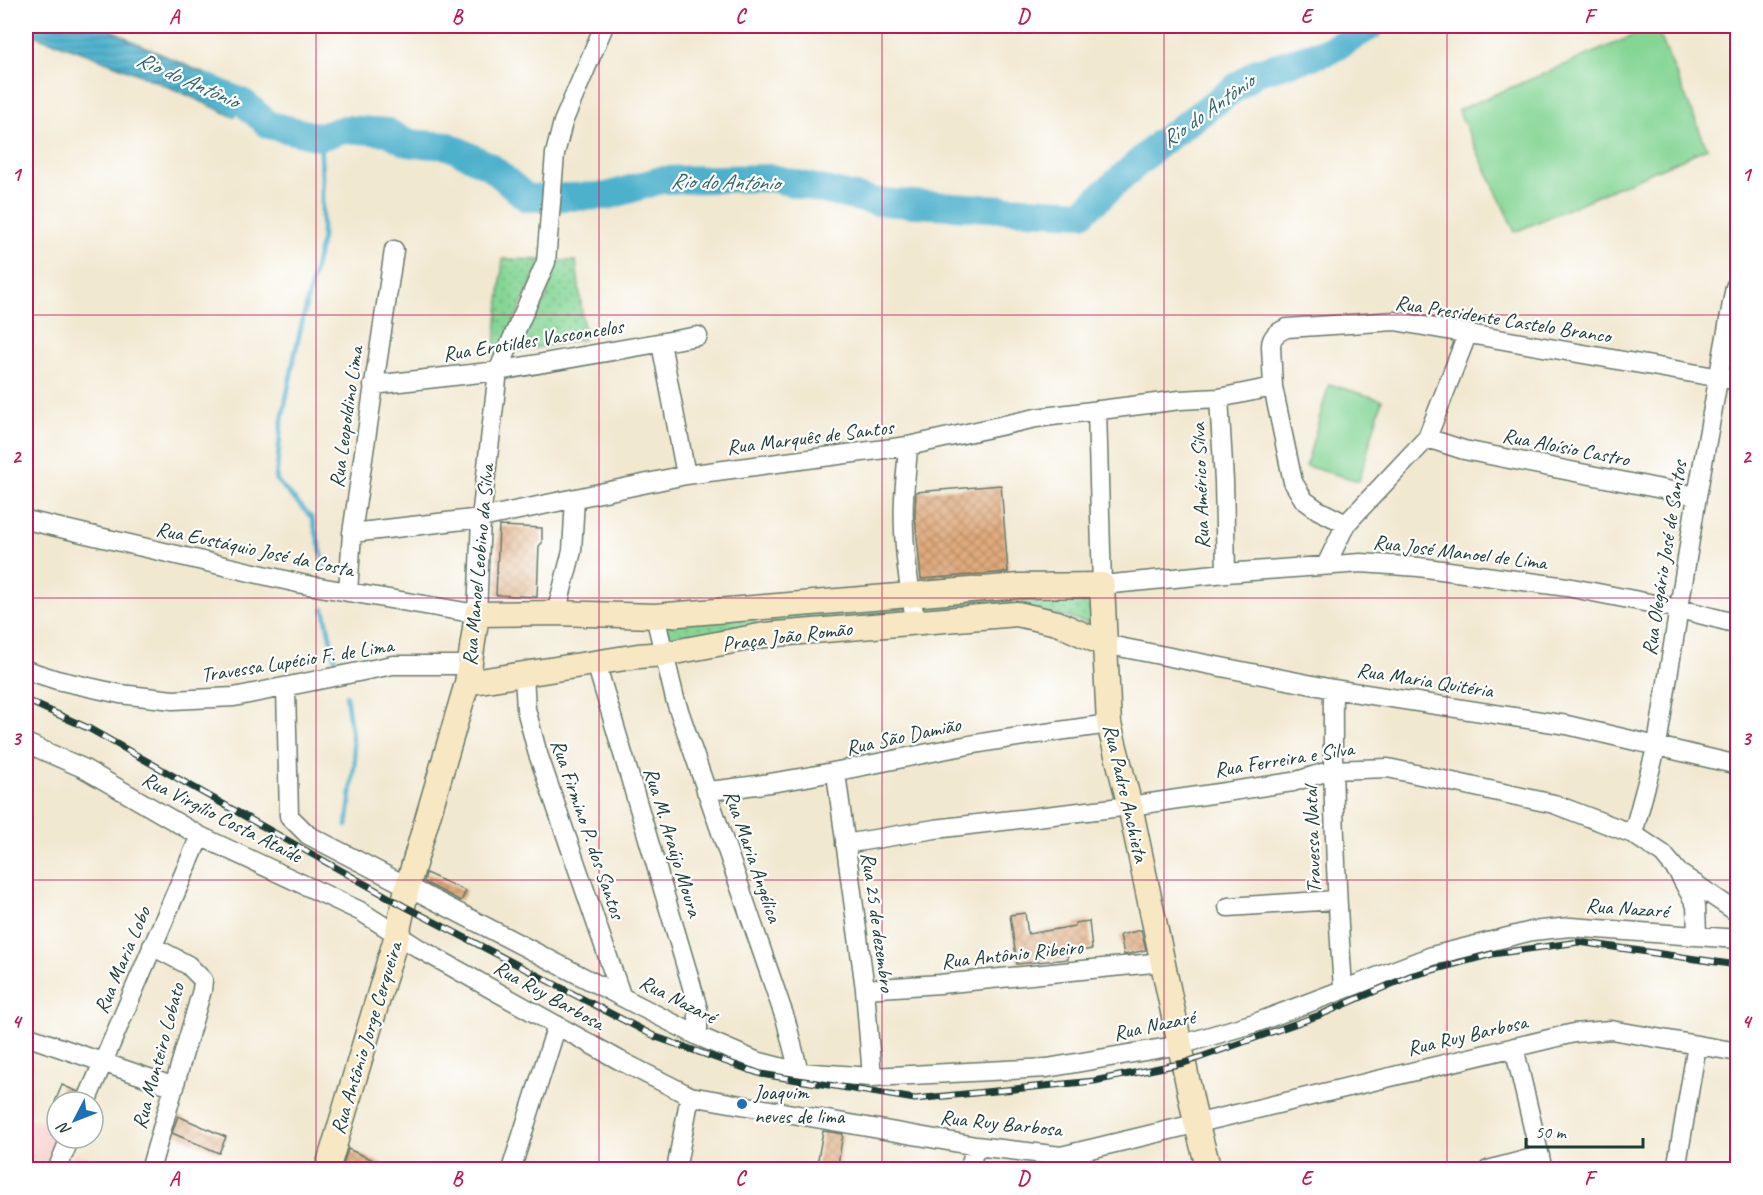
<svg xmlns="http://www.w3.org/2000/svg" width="1763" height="1195" font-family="Caveat,sans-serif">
	<defs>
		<pattern id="grass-dots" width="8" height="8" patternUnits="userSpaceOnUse" patternTransform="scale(1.5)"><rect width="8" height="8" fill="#85d595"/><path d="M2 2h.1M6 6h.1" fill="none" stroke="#6cae7a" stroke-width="1.8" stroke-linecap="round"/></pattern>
		<pattern id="water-rules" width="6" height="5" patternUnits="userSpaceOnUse" patternTransform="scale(1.5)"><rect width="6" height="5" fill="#4db1cc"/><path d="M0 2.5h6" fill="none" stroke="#3f91a6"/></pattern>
		<pattern id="building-cross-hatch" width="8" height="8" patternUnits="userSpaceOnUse" patternTransform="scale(1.5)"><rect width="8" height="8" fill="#e0ab7d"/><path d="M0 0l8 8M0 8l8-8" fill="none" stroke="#b58c67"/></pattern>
	</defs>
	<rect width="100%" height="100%" fill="#fff"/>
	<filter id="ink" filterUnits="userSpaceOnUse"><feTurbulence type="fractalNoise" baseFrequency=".0167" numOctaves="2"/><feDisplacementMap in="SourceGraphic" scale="12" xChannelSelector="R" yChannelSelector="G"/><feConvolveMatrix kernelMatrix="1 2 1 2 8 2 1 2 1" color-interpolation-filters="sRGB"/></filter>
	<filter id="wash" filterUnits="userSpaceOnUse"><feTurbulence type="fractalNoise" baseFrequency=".008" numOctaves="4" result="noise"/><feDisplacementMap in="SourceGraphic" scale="24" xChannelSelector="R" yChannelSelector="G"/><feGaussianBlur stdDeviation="1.35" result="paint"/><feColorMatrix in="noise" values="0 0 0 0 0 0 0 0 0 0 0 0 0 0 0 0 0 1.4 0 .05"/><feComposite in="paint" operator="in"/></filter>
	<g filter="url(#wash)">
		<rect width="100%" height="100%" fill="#f1e8d0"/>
		<!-- built -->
		<path fill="#f7d0cb" d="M26 1117 57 1127V1138H63L49 1169H26Z
			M74 1152 122 1169 67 1170Z"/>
		<!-- grass -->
		<path fill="url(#grass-dots)" stroke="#528964" stroke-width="1.5" d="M503 259 542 260 498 355H494Z
			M555 261H576L585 339 520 351V340L546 299Z
			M1010 594 1012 606 923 616 918 602Z
			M1022 594H1093L1092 624 1024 607Z
			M904 601 907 616 771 629 769 611Z
			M756 615V632L666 646 664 619Z"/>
		<!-- garden -->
		<path fill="#85d595" stroke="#528964" stroke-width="1.5" d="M1656 26 1707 148 1515 232 1458 110Z
			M1329 384 1382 400 1359 481 1306 466Z"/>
		<!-- water -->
		<path fill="url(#water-rules)" stroke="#367780" stroke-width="1.5" d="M26 26H106L130 40 248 93 244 103 234 117C166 84 97 56 26 33Z"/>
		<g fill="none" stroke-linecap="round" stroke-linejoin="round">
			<!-- stream -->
			<path stroke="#4db1cc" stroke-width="4.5" d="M320 137 322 177V238L295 353 281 426 276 480 312 518 325 565
				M324 609 335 659
				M346 695 355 759 347 826"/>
			<!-- river -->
			<path stroke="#4db1cc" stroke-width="28" d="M209 88 244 103 269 125 320 137 344 129 388 132 407 143 449 146 491 167 527 198 607 196 661 180 771 178 877 202 1082 213 1160 143 1257 72 1329 51 1371 26"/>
		</g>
		<g id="blocks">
			<!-- building -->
			<path fill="url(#building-cross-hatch)" d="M1001 485 1008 572 921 579 915 516 916 492Z
				M499 526 542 528V543L539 546 537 597 496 595Z
				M426 873 466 891 461 901 424 882Z
				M1025 913 1028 934 1075 926V923L1089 921 1092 949 1067 953 1068 959 1017 964 1010 915Z
				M1141 930 1146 950 1124 955 1120 935Z
				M62 1085 78 1092 75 1102H55Z
				M178 1116 226 1137 219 1153 172 1133Z
				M823 1131 843 1134 837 1170H816Z
				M348 1149 396 1170H355L343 1165Z"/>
		</g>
	</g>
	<g filter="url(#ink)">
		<use href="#blocks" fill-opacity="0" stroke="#68796b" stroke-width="1.5"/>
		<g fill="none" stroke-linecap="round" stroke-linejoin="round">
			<!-- street casing -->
			<g stroke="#68796b" stroke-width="21">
				<path id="street" d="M661 343 686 475
					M373 385 498 371 698 336
					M1219 398 1224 481 1226 573
					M1097 410 1102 585 1226 573 1361 563 1419 567 1567 587 1680 609 1738 624
					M1427 438 1464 450 1697 496
					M908 446C907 464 905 481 904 498 902 539 908 583 916 623
					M26 520 302 584 477 614 481 518 498 371 546 262 555 154 563 122 604 26
					M1346 524 1318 510 1304 500 1293 482 1273 387 1271 346C1271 336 1278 332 1287 328L1395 321 1738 381
					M352 533 481 518 686 475 908 446 1036 418 1180 400 1219 398 1273 387
					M1326 565 1346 524 1427 438 1467 335
					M348 592 352 533 394 250
					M556 613 572 551 575 499
					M655 616 675 699 786 1021 799 1072
					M1104 644 1333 689 1567 725 1738 765
					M596 663 690 980 698 1009V1036
					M26 670 57 680 120 694 173 700 234 697 393 665H471
					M524 675 526 709 537 751 621 995
					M286 688 289 816 308 835 647 1010 698 1036 756 1061 799 1072 872 1077 1047 1068 1180 1045 1258 1022 1432 956 1532 931 1570 927 1738 939
					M1333 689C1332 789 1336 889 1343 988
					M26 743 83 768 200 836 360 911 420 949 619 1060 690 1096 976 1146 1061 1156 1574 1033 1611 1030 1738 1052
					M836 773 865 989 872 1077
					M706 791C794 783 878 762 964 746 1012 737 1061 731 1109 724
					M1633 834 1657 745 1697 496 1735 287
					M845 844 935 829 1130 806 1293 782 1332 770 1388 768 1554 804 1633 834 1663 854 1678 872 1696 905 1697 935
					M1682 875 1738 913
					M1228 907 1336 900
					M865 989 940 984 1163 962
					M26 1036 175 1087
					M1514 1047 1543 1170
					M86 1102 200 836
					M57 1170 70 1138
					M150 1170 202 990 203 980 188 965 152 946
					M511 1170 557 1025
					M676 1170 690 1096
					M969 1170 976 1146
					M1488 1170 1540 1156
					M1676 1170 1697 1045"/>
			</g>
			<!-- secondary casing -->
			<g stroke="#68796b" stroke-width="27">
				<path id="secondary" d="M467 683 638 656 664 654 765 635 1017 614 1057 623 1104 644
					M327 1170 397 935 407 888 467 683 477 614 556 613 655 616 1019 586 1102 585 1109 724 1130 806 1196 1122 1209 1170"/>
			</g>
			<!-- street -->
			<use href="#street" stroke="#fff" stroke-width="18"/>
			<!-- secondary -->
			<use href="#secondary" stroke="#f8e7c3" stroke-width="24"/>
			<!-- rail casing -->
			<g stroke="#1f3d34" stroke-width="7">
				<path id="rail" d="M26 700 90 729 404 906 656 1037 761 1074 915 1099 1094 1081 1184 1063 1320 1015 1410 976 1492 954 1579 942 1730 964 1738 967"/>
			</g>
			<!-- rail -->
			<use href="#rail" stroke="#fff" stroke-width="4.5" stroke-dasharray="14" stroke-linecap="butt"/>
		</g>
	</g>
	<!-- grid -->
	<path fill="none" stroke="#c2185b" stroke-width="1.5" stroke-opacity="0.55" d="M316 26V1170M599 26V1170M882 26V1170M1164 26V1170M1447 26V1170M26 315H1738M26 598H1738M26 880H1738"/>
	<!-- markers -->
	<circle fill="#1f6fb2" stroke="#fff" stroke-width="2" cx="742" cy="1104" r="6"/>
	<g text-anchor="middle" stroke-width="4.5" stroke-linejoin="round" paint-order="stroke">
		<!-- street labels -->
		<g font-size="21" fill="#1f3d34" stroke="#fff">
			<text transform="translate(1503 319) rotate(9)" y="7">Rua Presidente Castelo Branco</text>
			<text transform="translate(533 340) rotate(-9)" y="7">Rua Erotildes Vasconcelos</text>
			<text transform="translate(346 417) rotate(-82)" y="7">Rua Leopoldino Lima</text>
			<text transform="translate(810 437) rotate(-7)" y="7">Rua Marquês de Santos</text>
			<text transform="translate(1566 447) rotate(11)" y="7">Rua Aloísio Castro</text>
			<text transform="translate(1200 486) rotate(-92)" y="7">Rua Américo Silva</text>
			<text transform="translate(255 549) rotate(12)" y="7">Rua Eustáquio José da Costa</text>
			<text transform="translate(1460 552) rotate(7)" y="7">Rua José Manoel de Lima</text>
			<text transform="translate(1664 558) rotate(-81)" y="7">Rua Olegário José de Santos</text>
			<text transform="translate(478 565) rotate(-85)" y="7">Rua Manoel Leobino da Silva</text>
			<text transform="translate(787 636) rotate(-7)" y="7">Praça João Romão</text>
			<text transform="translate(297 660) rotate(-9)" y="7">Travessa Lupécio F. de Lima</text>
			<text transform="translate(1425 680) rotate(9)" y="7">Rua Maria Quitéria</text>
			<text transform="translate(903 736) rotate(-12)" y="7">Rua São Damião</text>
			<text transform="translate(1284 759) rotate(-9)" y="7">Rua Ferreira e Silva</text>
			<text transform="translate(1126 793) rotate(77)" y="7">Rua Padre Anchieta</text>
			<text transform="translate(222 817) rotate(27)" y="7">Rua Virgílio Costa Ataíde</text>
			<text transform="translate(588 829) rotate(71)" y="7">Rua Firmino P. dos Santos</text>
			<text transform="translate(1312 840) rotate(-92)" y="7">Travessa Natal</text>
			<text transform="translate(673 842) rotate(73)" y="7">Rua M. Araújo Moura</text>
			<text transform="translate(753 856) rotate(71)" y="7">Rua Maria Angélica</text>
			<text transform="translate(1627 908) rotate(4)" y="7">Rua Nazaré</text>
			<text transform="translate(878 922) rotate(82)" y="7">Rua 25 de dezembro</text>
			<text transform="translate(1012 954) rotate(-6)" y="7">Rua Antônio Ribeiro</text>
			<text transform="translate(122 960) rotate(-67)" y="7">Rua Maria Lobo</text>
			<text transform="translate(549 995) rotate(29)" y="7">Rua Ruy Barbosa</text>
			<text transform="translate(678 999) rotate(27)" y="7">Rua Nazaré</text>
			<text transform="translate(1154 1025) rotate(-12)" y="7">Rua Nazaré</text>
			<text transform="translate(1467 1035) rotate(-13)" y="7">Rua Ruy Barbosa</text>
			<text transform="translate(366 1038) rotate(-73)" y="7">Rua Antônio Jorge Cerqueira</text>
			<text transform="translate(158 1056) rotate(-75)" y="7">Rua Monteiro Lobato</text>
			<text transform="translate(1001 1123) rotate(6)" y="7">Rua Ruy Barbosa</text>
		</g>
		<!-- poi labels -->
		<g font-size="21" fill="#1f3d34" stroke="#fff" text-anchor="start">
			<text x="754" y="1099">Joaquim<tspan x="754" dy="24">neves de lima</tspan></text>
		</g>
		<!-- water labels -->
		<g font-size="22" font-style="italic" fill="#2f6669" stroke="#fff">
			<text transform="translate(188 79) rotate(24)" y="8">Rio do Antônio</text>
			<text transform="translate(1207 110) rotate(-36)" y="8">Rio do Antônio</text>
			<text transform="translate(725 181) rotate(1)" y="8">Rio do Antônio</text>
		</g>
	</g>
	<!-- margin -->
	<rect width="1763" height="1195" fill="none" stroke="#fff" stroke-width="66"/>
	<!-- north arrow -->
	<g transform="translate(75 1120) rotate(228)"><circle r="28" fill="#ffffff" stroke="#a5b1ae" stroke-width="1.5"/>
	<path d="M0-4.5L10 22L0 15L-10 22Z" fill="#1f6fb2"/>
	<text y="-9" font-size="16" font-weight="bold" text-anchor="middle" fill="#1f3d34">N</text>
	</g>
	<!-- scale -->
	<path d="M1526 1138v9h117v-9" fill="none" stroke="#1f3d34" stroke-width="3"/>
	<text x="1535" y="1138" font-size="18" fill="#1f3d34" stroke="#ffffff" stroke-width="4.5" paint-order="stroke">50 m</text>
	<rect x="33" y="33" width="1697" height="1129" fill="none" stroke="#c2185b" stroke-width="2"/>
	<g font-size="20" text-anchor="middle" font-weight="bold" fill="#c2185b">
		<text x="174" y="23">A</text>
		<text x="457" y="23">B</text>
		<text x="740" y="23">C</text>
		<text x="1023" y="23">D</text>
		<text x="1306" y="23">E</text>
		<text x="1589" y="23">F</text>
		<text x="16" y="181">1</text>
		<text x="1746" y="181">1</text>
		<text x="16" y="463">2</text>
		<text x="1746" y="463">2</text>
		<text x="16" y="745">3</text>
		<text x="1746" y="745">3</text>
		<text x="16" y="1028">4</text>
		<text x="1746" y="1028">4</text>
		<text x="174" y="1185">A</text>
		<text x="457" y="1185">B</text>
		<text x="740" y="1185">C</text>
		<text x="1023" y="1185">D</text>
		<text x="1306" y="1185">E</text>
		<text x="1589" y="1185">F</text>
	</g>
</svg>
